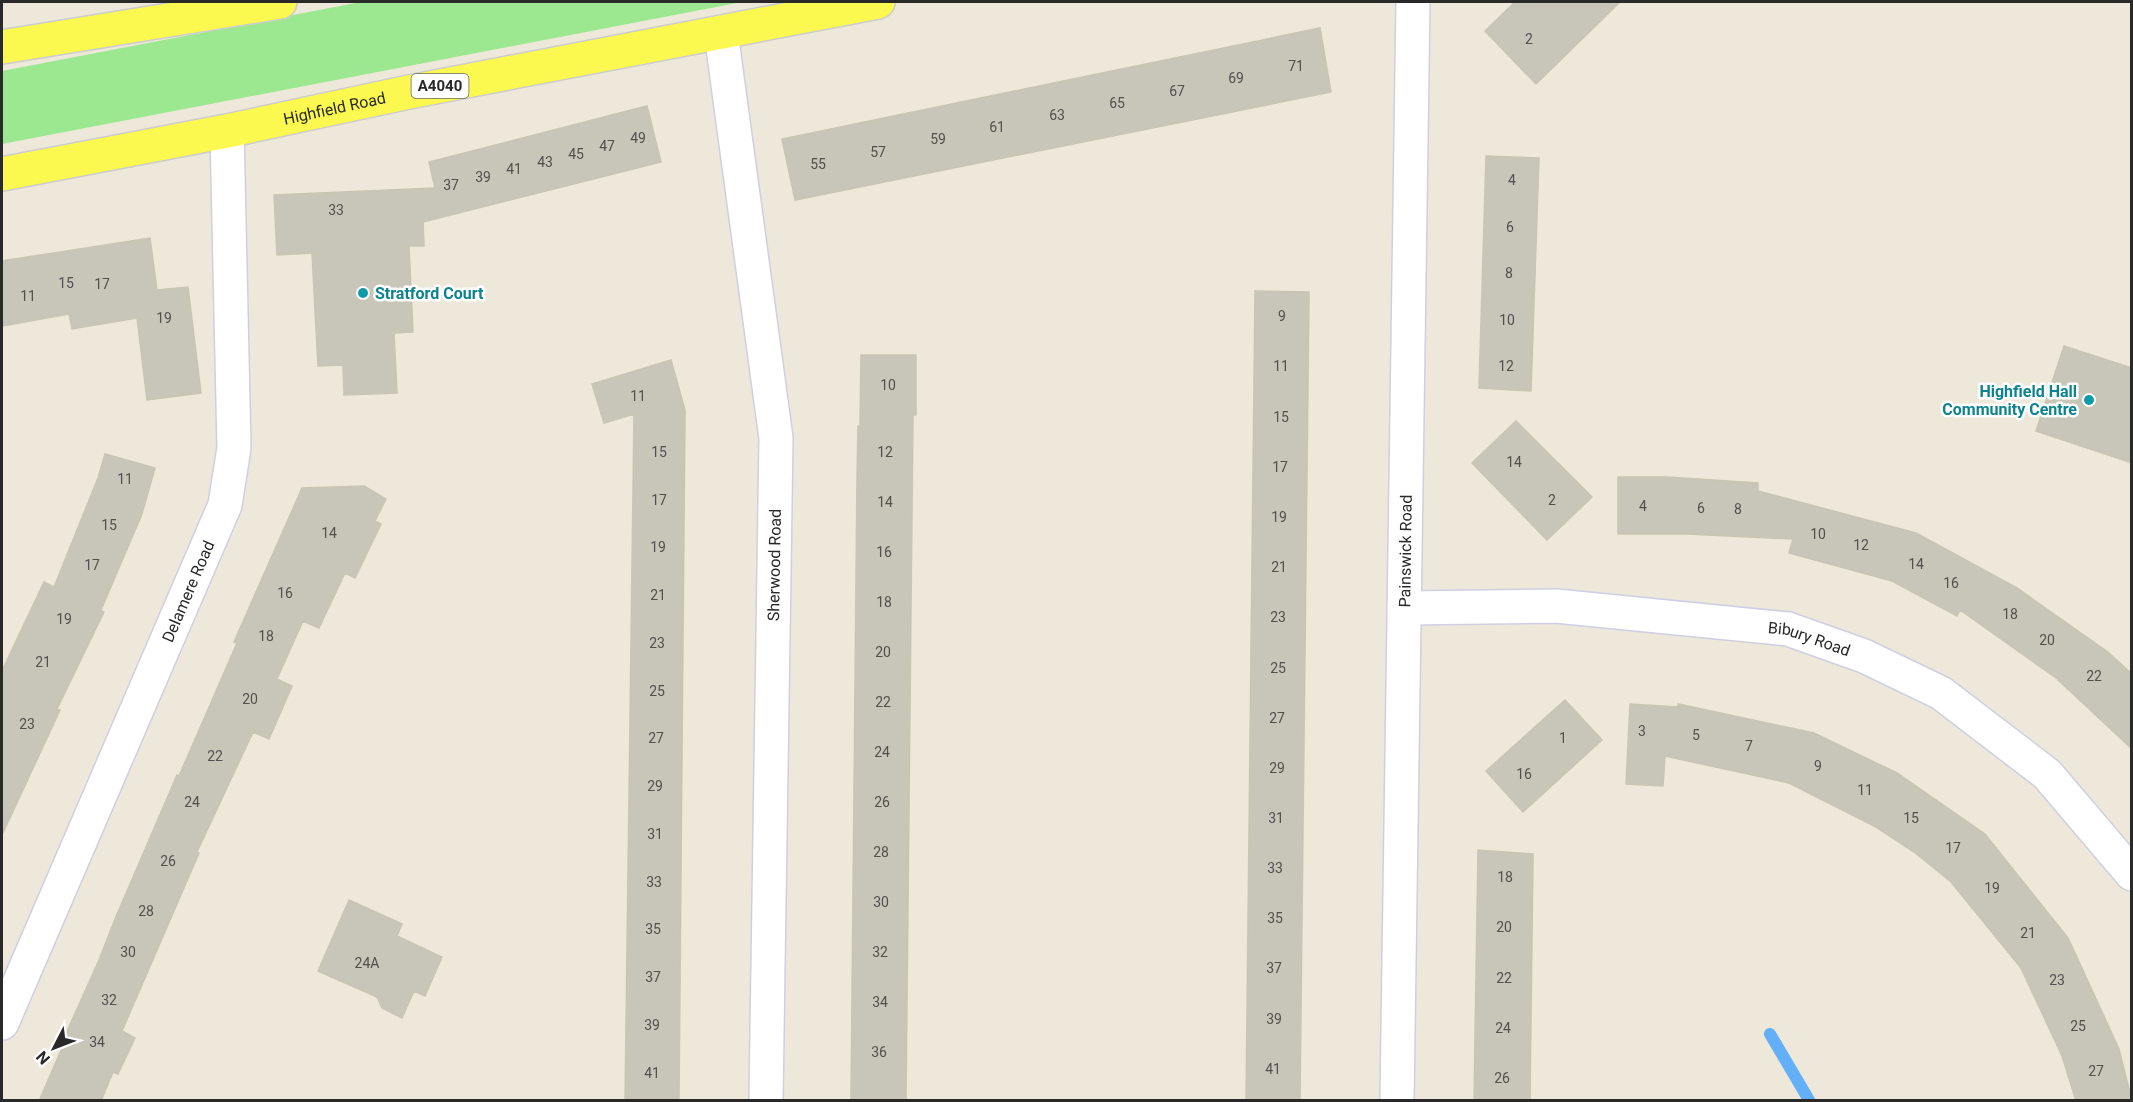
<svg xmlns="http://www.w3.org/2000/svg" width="2133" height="1102" font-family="Roboto,sans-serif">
	<rect width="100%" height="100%" fill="#ede8d9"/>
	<!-- green -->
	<path fill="#9ce891" d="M361 2H742L2 144V71Z"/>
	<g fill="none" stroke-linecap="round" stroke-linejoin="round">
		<!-- stream -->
		<path stroke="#63b0f8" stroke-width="12" d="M1770 1034 1809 1100"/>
	</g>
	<!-- building -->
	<path fill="#c8c5b9" stroke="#c8c5b3" stroke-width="1.5" d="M1515 2H1620L1536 84 1485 31Z
		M1320 28 1331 92 795 200 782 139Z
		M647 106 661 162 423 222 424 246H409L413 332 394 333 397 393 344 395 343 365 318 366 312 253 277 255 274 195 435 188 429 162Z
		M1486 156 1539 158 1531 391 1479 388Z
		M150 238 157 290 188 287 201 393 147 400 137 318 72 329 69 314 2 326V261Z
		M1255 291 1309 292 1300 1101H1246Z
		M2064 346 2132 368V463L2036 431Z
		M861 355H916V415H913L906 1101H851L857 477 858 426H860Z
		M671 360 685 410 679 1101H625L634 414 604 423 592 384Z
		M1516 421 1592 497 1547 540 1472 463Z
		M105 454 155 468 142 514 101 610 104 612 57 709 60 710 2 835V671L44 582 54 587 98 478Z
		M1618 477H1667L1758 483V491L1916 533 2017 588 2108 652 2132 674V749L2056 678 1960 610 1957 616 1892 581 1789 553 1793 539 1687 534H1618Z
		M364 486 386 499 375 521 381 524 355 578 345 573 319 628 303 621 277 679 292 686 269 739 253 732 197 852 199 853 122 1031 135 1038 118 1074 113 1072 101 1101H39L62 1048 60 1047 99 960 115 919 177 775 179 776 237 643 234 642 302 488Z
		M1565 700 1602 740 1523 812 1486 771Z
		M1630 704 1678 707V704L1814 733 1897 773 1985 834 2068 938 2119 1049 2132 1101H2076L2062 1056 2021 968 1951 882 1914 852 1876 827 1789 783 1665 756 1663 786 1626 784Z
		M1478 850 1533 854 1530 1101H1474Z
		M349 900 402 924 397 936 442 957 425 996 414 991 402 1018 382 1008 377 997 318 971Z"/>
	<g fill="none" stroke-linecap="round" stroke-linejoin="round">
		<!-- minor casing -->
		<g stroke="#cfcfe3" stroke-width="36">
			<g id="minor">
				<path d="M721 33 776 438 766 1100"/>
				<path id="s1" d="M1404 608 1556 606 1788 629 1864 656 1941 693 2047 774 2132 874"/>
				<path id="s2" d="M2 1023 225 505 234 448 227 131"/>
				<path id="s3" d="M1397 1100 1413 2"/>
			</g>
		</g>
		<!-- major casing -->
		<g stroke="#ccc" stroke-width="36">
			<g id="major">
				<path d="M2 47 280 2"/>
				<path id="s4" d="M2 174 227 131 409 92 878 2"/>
			</g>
		</g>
		<!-- minor -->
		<use href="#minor" stroke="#fff" stroke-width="33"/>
		<!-- major -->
		<use href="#major" stroke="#fbf850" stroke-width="33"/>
	</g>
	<!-- markers -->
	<g fill="#0f9aa8" stroke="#fff" stroke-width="2">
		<circle cx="363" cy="293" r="6"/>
		<circle cx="2089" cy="400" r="6"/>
	</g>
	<g text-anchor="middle" stroke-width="5" stroke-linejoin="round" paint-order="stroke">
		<!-- number labels -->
		<g font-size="14" fill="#51504d">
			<text x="1529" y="44">2</text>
			<text x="1296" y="71">71</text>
			<text x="1236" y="83">69</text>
			<text x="1177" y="96">67</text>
			<text x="1117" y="108">65</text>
			<text x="1057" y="120">63</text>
			<text x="997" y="132">61</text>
			<text x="638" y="143">49</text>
			<text x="938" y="144">59</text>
			<text x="607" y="151">47</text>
			<text x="878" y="157">57</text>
			<text x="576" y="159">45</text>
			<text x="545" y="167">43</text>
			<text x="818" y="169">55</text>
			<text x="514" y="174">41</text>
			<text x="483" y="182">39</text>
			<text x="1512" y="185">4</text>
			<text x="451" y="190">37</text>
			<text x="336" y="215">33</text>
			<text x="1510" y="232">6</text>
			<text x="1509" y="278">8</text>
			<text x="66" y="288">15</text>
			<text x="102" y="289">17</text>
			<text x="28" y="301">11</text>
			<text x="1282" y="321">9</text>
			<text x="164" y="323">19</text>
			<text x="1507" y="325">10</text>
			<text x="1281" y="371">11</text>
			<text x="1506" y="371">12</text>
			<text x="888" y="390">10</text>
			<text x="638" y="401">11</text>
			<text x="1281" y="422">15</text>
			<text x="659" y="457">15</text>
			<text x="885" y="457">12</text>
			<text x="1514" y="467">14</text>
			<text x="1280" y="472">17</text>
			<text x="125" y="484">11</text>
			<text x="659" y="505">17</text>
			<text x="1552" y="505">2</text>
			<text x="885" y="507">14</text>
			<text x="1643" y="511">4</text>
			<text x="1701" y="513">6</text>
			<text x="1738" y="514">8</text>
			<text x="1279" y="522">19</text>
			<text x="109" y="530">15</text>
			<text x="329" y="538">14</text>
			<text x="1818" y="539">10</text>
			<text x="1861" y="550">12</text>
			<text x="658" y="552">19</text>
			<text x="884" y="557">16</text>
			<text x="1916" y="569">14</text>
			<text x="92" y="570">17</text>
			<text x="1279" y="572">21</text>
			<text x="1951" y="588">16</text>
			<text x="285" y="598">16</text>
			<text x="658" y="600">21</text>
			<text x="884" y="607">18</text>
			<text x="2010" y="619">18</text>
			<text x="1278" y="622">23</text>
			<text x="64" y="624">19</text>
			<text x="266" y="641">18</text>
			<text x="2047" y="645">20</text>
			<text x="657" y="648">23</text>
			<text x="883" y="657">20</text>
			<text x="43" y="667">21</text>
			<text x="1278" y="673">25</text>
			<text x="2094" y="681">22</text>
			<text x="657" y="696">25</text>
			<text x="250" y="704">20</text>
			<text x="883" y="707">22</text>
			<text x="1277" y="723">27</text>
			<text x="27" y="729">23</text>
			<text x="1642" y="736">3</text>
			<text x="1696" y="740">5</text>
			<text x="656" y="743">27</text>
			<text x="1563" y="743">1</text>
			<text x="1749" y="751">7</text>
			<text x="882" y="757">24</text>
			<text x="215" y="761">22</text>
			<text x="1818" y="771">9</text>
			<text x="1277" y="773">29</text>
			<text x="1524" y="779">16</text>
			<text x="655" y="791">29</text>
			<text x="1865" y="795">11</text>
			<text x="192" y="807">24</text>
			<text x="882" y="807">26</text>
			<text x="1276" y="823">31</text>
			<text x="1911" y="823">15</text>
			<text x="655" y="839">31</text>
			<text x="1953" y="853">17</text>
			<text x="881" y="857">28</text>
			<text x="168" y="866">26</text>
			<text x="1275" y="873">33</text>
			<text x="1505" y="882">18</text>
			<text x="654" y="887">33</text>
			<text x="1992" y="893">19</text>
			<text x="881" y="907">30</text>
			<text x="146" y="916">28</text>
			<text x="1275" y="923">35</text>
			<text x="1504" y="932">20</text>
			<text x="653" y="934">35</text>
			<text x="2028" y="938">21</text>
			<text x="128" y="957">30</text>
			<text x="880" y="957">32</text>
			<text x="367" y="968">24A</text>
			<text x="1274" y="973">37</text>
			<text x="653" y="982">37</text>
			<text x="1504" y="983">22</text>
			<text x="2057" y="985">23</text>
			<text x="109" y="1005">32</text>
			<text x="880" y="1007">34</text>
			<text x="1274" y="1024">39</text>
			<text x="652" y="1030">39</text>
			<text x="2078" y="1031">25</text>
			<text x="1503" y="1033">24</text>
			<text x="97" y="1047">34</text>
			<text x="879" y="1057">36</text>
			<text x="1273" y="1074">41</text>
			<text x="2096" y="1076">27</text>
			<text x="652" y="1078">41</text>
			<text x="1502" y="1083">26</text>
		</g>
		<!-- shield labels -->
		<rect fill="#fff" stroke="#696969" stroke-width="1.5" x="411.5" y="74" width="57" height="24" rx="4.5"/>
		<g font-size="15" font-weight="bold" fill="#292929">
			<text x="440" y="91">A4040</text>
		</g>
		<!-- street labels -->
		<g font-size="16" fill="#292929" stroke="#fff">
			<text dy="6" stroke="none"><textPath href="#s4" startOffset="339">Highfield Road</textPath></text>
			<text dy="6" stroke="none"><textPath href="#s3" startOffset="549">Painswick Road</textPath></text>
			<text transform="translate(774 565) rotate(-89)" y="6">Sherwood Road</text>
			<text dy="6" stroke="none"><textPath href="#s2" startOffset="470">Delamere Road</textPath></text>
			<text dy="6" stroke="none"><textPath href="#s1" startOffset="408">Bibury Road</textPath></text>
		</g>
		<!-- culture labels -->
		<g font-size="16" font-weight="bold" fill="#0d838f" stroke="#fff" text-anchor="start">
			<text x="375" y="299">Stratford Court</text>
			<text x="2077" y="397" text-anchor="end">Highfield Hall<tspan x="2077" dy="18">Community Centre</tspan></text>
		</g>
	</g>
	<!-- border -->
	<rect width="2133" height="1102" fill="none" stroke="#292929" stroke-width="6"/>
	<!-- north arrow -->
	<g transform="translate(54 1048) rotate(228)" stroke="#ffffff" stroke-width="4.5" paint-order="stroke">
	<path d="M0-4.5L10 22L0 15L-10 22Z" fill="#292929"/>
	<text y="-9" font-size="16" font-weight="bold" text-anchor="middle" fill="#292929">N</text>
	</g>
</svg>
